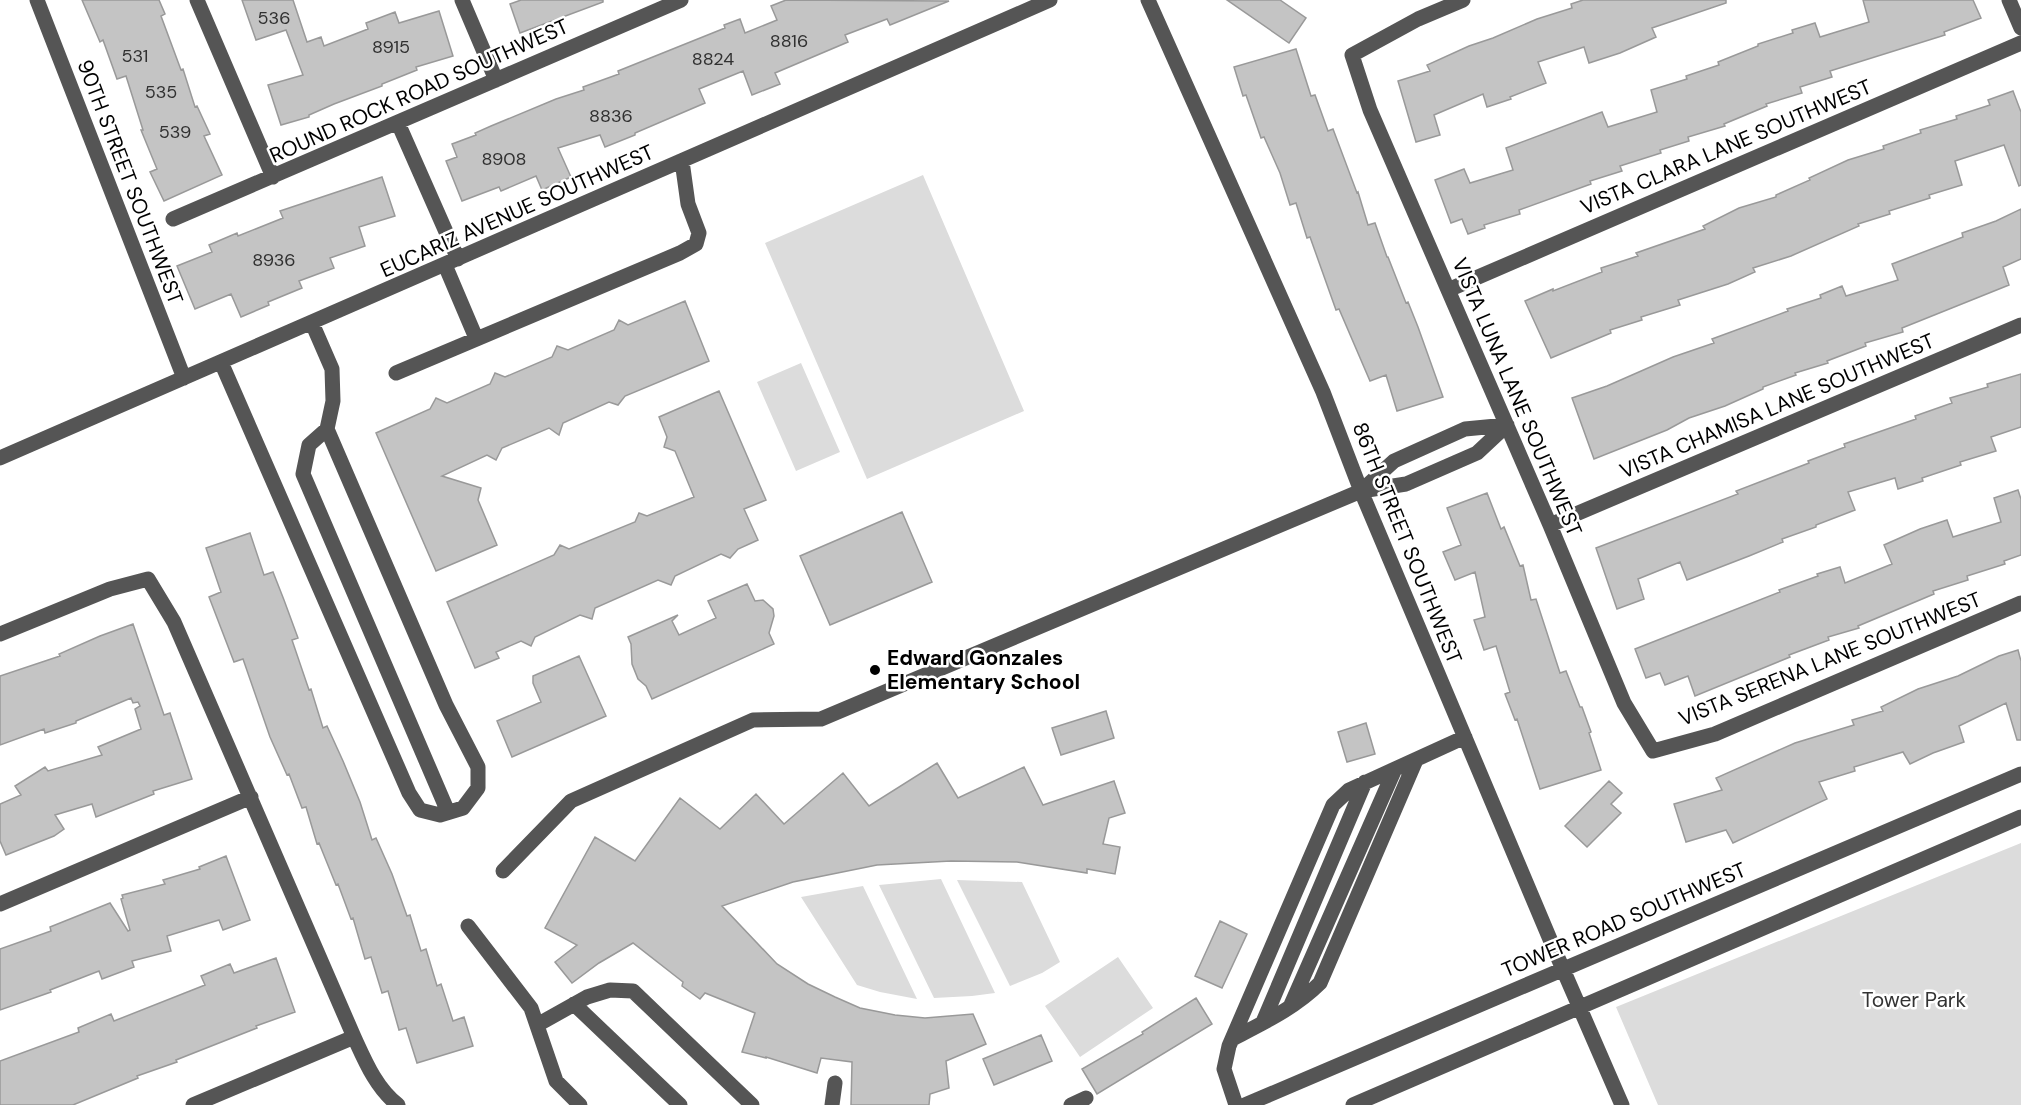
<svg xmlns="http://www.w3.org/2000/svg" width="2021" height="1105" font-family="'DM Sans',sans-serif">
	<rect width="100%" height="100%" fill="#fff"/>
	<!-- green -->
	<path fill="#dcdcdc" d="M923 175 1024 411 867 479 765 243Z
		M801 363 840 452 796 471 757 382Z
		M2021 843V1105H1658L1616 1007Z
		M941 879 995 993 972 996 934 998 879 885Z
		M957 880 1022 882 1060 962 1042 973 1010 986Z
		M863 886 917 999 880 992 857 985 801 897Z
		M1118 957 1153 1008 1080 1057 1045 1006Z"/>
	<!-- building -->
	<path fill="#c4c4c4" stroke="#999" stroke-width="1.5" d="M82 0H159L165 14 161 16 181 70 183 69 195 107 197 106 210 134 204 136 222 175 164 201 150 172 157 169 141 130H143L126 76 117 79 103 40 100 42Z
		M242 0H293L307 42 321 37 324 46 368 29 366 23 395 12 399 23 439 11 453 56 416 67 417 70 382 84V86L334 104 309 115V117L281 125 268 85 303 75 286 30 256 40Z
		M521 0H603V2L520 33 510 4Z
		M786 0 949 1 890 25 887 19 845 35 848 42 775 73 780 84 752 95 743 71 699 89 705 103 635 133V135L605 147 600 135 558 148 571 177 542 190 536 176 501 191 499 187 462 201 446 161 457 157 452 144 476 135 475 133 491 126 556 99 584 90 583 87 619 74 618 71 725 28 724 25 740 19 745 33 777 20 771 6Z
		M1227 0H1280L1306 18 1289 43Z
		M1583 0H1726V3L1652 28 1656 37 1620 53 1589 63 1584 47 1538 62 1546 83 1510 97 1511 99 1487 107 1483 94 1434 115 1440 135 1416 142 1398 81 1430 71 1427 65 1469 46 1493 38 1537 19 1572 8 1571 4Z
		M1863 0H1973L1981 18 1944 32 1945 35 1830 71 1832 77 1800 87 1802 93 1766 104 1767 106 1724 124 1725 126 1688 137 1689 141 1660 150 1661 153 1620 166 1622 171 1590 181 1591 184 1519 210 1520 214 1484 225 1485 228 1468 234 1462 219 1451 223 1435 180 1464 169 1470 183 1513 170 1506 148 1602 112 1608 127 1657 112 1651 90 1687 79 1686 76 1719 65 1718 62 1758 46V44L1793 33 1792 30 1815 23 1820 37 1869 22Z
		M1296 49 1311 96 1315 95 1328 131 1333 129 1357 193 1358 192 1368 225 1375 223 1387 257H1388L1406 303 1408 302 1418 327 1443 397 1397 411 1386 375 1370 381 1339 309 1336 310 1310 237 1307 238 1296 203 1290 205 1280 173 1264 137 1261 138 1246 95 1243 96 1234 67Z
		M2013 91 2021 112V185L2019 186 2004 145 1955 161 1962 185 1929 195 1930 198 1889 211 1890 214 1858 224 1859 226 1791 256 1753 268 1755 272 1728 284 1678 300 1680 305 1641 317 1642 320 1610 330 1611 333 1551 358 1525 301 1553 289V291L1602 272 1601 268 1638 256 1636 253 1705 229 1703 226 1739 208 1776 197V195L1810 180 1809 178 1848 160 1884 149 1883 146 1921 133 1920 130 1957 119 1956 116 1990 105 1988 100Z
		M382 177 395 216 359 227 365 246 330 258 334 268 299 281 302 288 268 302 269 305 241 317 231 294 195 309 177 266 212 252 209 245 237 233 238 236 283 218 280 211Z
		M2021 209V259L2003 267 2009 285 1902 328 1903 332 1865 343 1866 346 1827 361 1828 363 1795 373 1796 375 1763 387V389L1725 406 1689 418 1667 430 1594 459 1572 398 1607 386 1673 357 1714 343 1712 339 1788 311 1787 309 1821 298 1820 295 1842 286 1846 296 1898 280 1892 264 1963 237 1962 233 1996 221Z
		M685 301 709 361 625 396 618 405 609 402 563 423 559 435 549 428 502 448 496 460 487 455 442 476 481 488 478 500 497 545 436 571 376 433 430 409 436 398 447 403 490 384 495 373 505 377 552 357 557 346 568 350 614 330 619 320 628 325Z
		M2021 374V427L1991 437 1996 451 1960 462 1961 465 1922 478 1923 481 1898 489 1895 478 1848 492 1855 510 1816 525V527L1782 539 1783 542 1749 556 1687 580 1680 562 1638 579 1644 599 1617 609 1596 548 1738 494 1736 491 1809 463 1808 461 1845 447 1844 444 1916 419 1915 416 1952 403 1950 398 1988 387 1987 384Z
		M719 391 766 500 744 509 758 540 738 549 730 558 721 554 675 576 671 585 658 580 595 608 592 619 580 615 535 637 531 646 521 641 496 652 499 658 475 668 447 602 554 555 560 545 569 549 635 522 639 513 647 516 694 497 675 451 664 447 667 437 659 417Z
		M2018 490 2021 499V555L2004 561 2005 564 1967 576 1968 580 1933 591 1934 594 1858 626 1859 628 1828 637 1829 640 1789 655 1790 657 1695 696 1688 676 1665 685 1660 673 1646 678 1635 649 1780 592 1779 590 1818 576 1817 574 1840 567 1845 583 1892 564 1884 545 1920 529 1947 520 1953 537 2001 522 1994 498Z
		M1487 493 1501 529 1504 527 1520 566 1523 565 1531 600 1536 599 1560 673 1566 671 1580 707H1582L1591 732 1589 733 1601 770 1540 789 1517 719 1515 720 1505 694 1510 692 1496 646 1484 650 1474 620 1485 617 1475 572 1455 580 1443 552 1461 545 1447 508Z
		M902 512 932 582 830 625 800 556Z
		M250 533 264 575 273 572 284 600 298 638 292 640 309 690 311 689 323 728 327 726 343 761 360 802 372 840 376 838 392 874 407 916 410 915 421 951 426 949 437 986 441 984 453 1021 464 1017 473 1046 417 1063 406 1028 399 1030 388 991 382 993 371 957 365 959 353 918 351 919 338 884 336 885 319 843 317 844 306 807 302 808 289 774 287 775 270 737 243 659 234 662 209 597 221 592 206 548Z
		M747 584 755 601 763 600 773 609 774 616 769 633 774 644 652 699 646 686 638 679 632 664 631 644 628 637 678 615 672 621 679 635 716 618 708 601Z
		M133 624 164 715 170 713 192 779 153 791 154 794 96 817 92 804 55 815 64 829 54 836 6 855 0 841V804L21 795 15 786 45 767 48 771 102 755 98 747 141 729 135 709 140 706 138 702 133 703 131 698 76 721V723L45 733 44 729 0 745V676L60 656 59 654 100 636Z
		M2018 650 2021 661V740H2017L2006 703 1959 726 1964 742 1933 753 1910 764 1903 752 1854 767 1855 771 1819 782 1827 799 1733 843 1726 830 1686 842 1674 804 1722 790 1716 778 1795 743 1854 725 1852 720 1883 711 1881 707 1918 689 1958 676 1999 656Z
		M579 656 606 716 512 757 497 721 541 702 533 683V676Z
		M1106 711 1114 738 1061 755 1052 728Z
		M1366 723 1375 754 1347 762 1338 732Z
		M937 763 958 798 1024 767 1043 805 1114 781 1125 813 1109 818 1103 844 1120 847 1115 874 1087 869V873L1017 862 951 861 877 865 793 882 722 906 777 964 808 984 835 997 860 1008 895 1015 925 1018 973 1014 986 1044 946 1061 949 1088 930 1094 929 1105H851L852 1062 821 1058 817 1073 766 1057V1058L742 1052 755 1013 705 993 700 999 682 986 683 982 633 943 599 963 572 983 555 962 577 945 545 928 595 837 635 861 680 798 720 829 756 794 784 824 843 773 869 806Z
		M1609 781 1622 793 1611 804 1621 813 1587 847 1565 826Z
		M226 856 250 920 223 930 219 920 167 936 171 951 132 961 134 967 102 979 99 971 50 990 51 992 0 1010V949L51 931 50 927 110 903 128 931 130 930 121 899 123 898 122 895 165 884 163 880 200 869 199 867Z
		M1220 921 1247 934 1222 988 1195 976Z
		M276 958 295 1012 256 1026 257 1028 176 1060 177 1062 137 1076 138 1078 73 1105H0V1061L79 1032 78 1028 111 1014 114 1021 205 985 201 976 230 964 234 973Z
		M1196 998 1212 1024 1097 1094 1082 1069 1143 1034 1142 1032Z
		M1041 1035 1052 1061 994 1085 983 1059Z"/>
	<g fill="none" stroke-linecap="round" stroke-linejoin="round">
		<!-- minor -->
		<path stroke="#555" stroke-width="15" d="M37 0 184 378
			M197 0 273 177
			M462 0 496 80
			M1148 0 1323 392 1361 491 1552 944 1622 1105
			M1463 0 1418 19 1352 55 1370 110 1550 525 1624 703 1653 751 1715 734 2021 603
			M2009 0 2021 28
			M398 123 458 259
			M173 219 681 0
			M445 265 476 338
			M1448 290 2021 43
			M221 362 409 793 420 810 440 815 463 808 478 788V767L446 705 327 429 333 401 332 369 312 323
			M396 373 680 253 696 244 699 233 688 204 682 161
			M327 429 309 445 303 474 448 812
			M0 458 1050 0
			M1361 491 1394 461 1465 429 1507 425
			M1550 525 2021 325
			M0 634 110 589 148 579 174 622 354 1037C365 1061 376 1088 398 1105
			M503 871 571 801 753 720 821 719 1361 491 1406 484 1477 453 1507 425
			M0 904 251 797
			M468 926 531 1008 556 1081 580 1105
			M574 1004 680 1105
			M1290 1007 1395 769
			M1263 1022 1365 782
			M537 1025 587 997 610 990 633 991 752 1105
			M1232 1039C1263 1023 1295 1008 1320 983L1416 760
			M193 1105 354 1037
			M832 1105 835 1083
			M1071 1105 1086 1098
			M1236 1105 1224 1069 1229 1046 1333 805 1349 790 1465 737
			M1245 1105 2021 774
			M1353 1105 2021 817"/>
	</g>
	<!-- markers -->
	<circle fill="#000" stroke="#fff" stroke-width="2" cx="875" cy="670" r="6"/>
	<g text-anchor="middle" stroke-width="5" stroke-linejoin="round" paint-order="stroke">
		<!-- number labels -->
		<g font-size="18" fill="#313131">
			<text x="274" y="24">536</text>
			<text x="789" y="47">8816</text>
			<text x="391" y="53">8915</text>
			<text x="135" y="62">531</text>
			<text x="713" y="65">8824</text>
			<text x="161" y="98">535</text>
			<text x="611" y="122">8836</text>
			<text x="175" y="138">539</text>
			<text x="504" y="165">8908</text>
			<text x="274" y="266">8936</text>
		</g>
		<!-- street labels -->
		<g font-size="21" fill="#000" stroke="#fff">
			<text transform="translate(419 91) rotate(-24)" y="7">ROUND ROCK ROAD SOUTHWEST</text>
			<text transform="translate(1726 147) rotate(-23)" y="7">VISTA CLARA LANE SOUTHWEST</text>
			<text transform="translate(130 182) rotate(69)" y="7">90TH STREET SOUTHWEST</text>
			<text transform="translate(517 211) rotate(-24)" y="7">EUCARIZ AVENUE SOUTHWEST</text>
			<text transform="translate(1517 397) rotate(67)" y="7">VISTA LUNA LANE SOUTHWEST</text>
			<text transform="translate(1777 406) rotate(-23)" y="7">VISTA CHAMISA LANE SOUTHWEST</text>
			<text transform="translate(1407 543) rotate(68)" y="7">86TH STREET SOUTHWEST</text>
			<text transform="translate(1830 659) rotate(-22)" y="7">VISTA SERENA LANE SOUTHWEST</text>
			<text transform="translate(1624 920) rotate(-23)" y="7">TOWER ROAD SOUTHWEST</text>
		</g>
		<!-- poi labels -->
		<g font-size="21" font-weight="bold" fill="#000" stroke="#fff" text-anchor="start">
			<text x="887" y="665">Edward Gonzales<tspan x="887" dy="24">Elementary School</tspan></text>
		</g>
		<!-- park labels -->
		<g font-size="21" fill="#333" stroke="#fff">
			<text x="1914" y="1007">Tower Park</text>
		</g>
	</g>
</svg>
